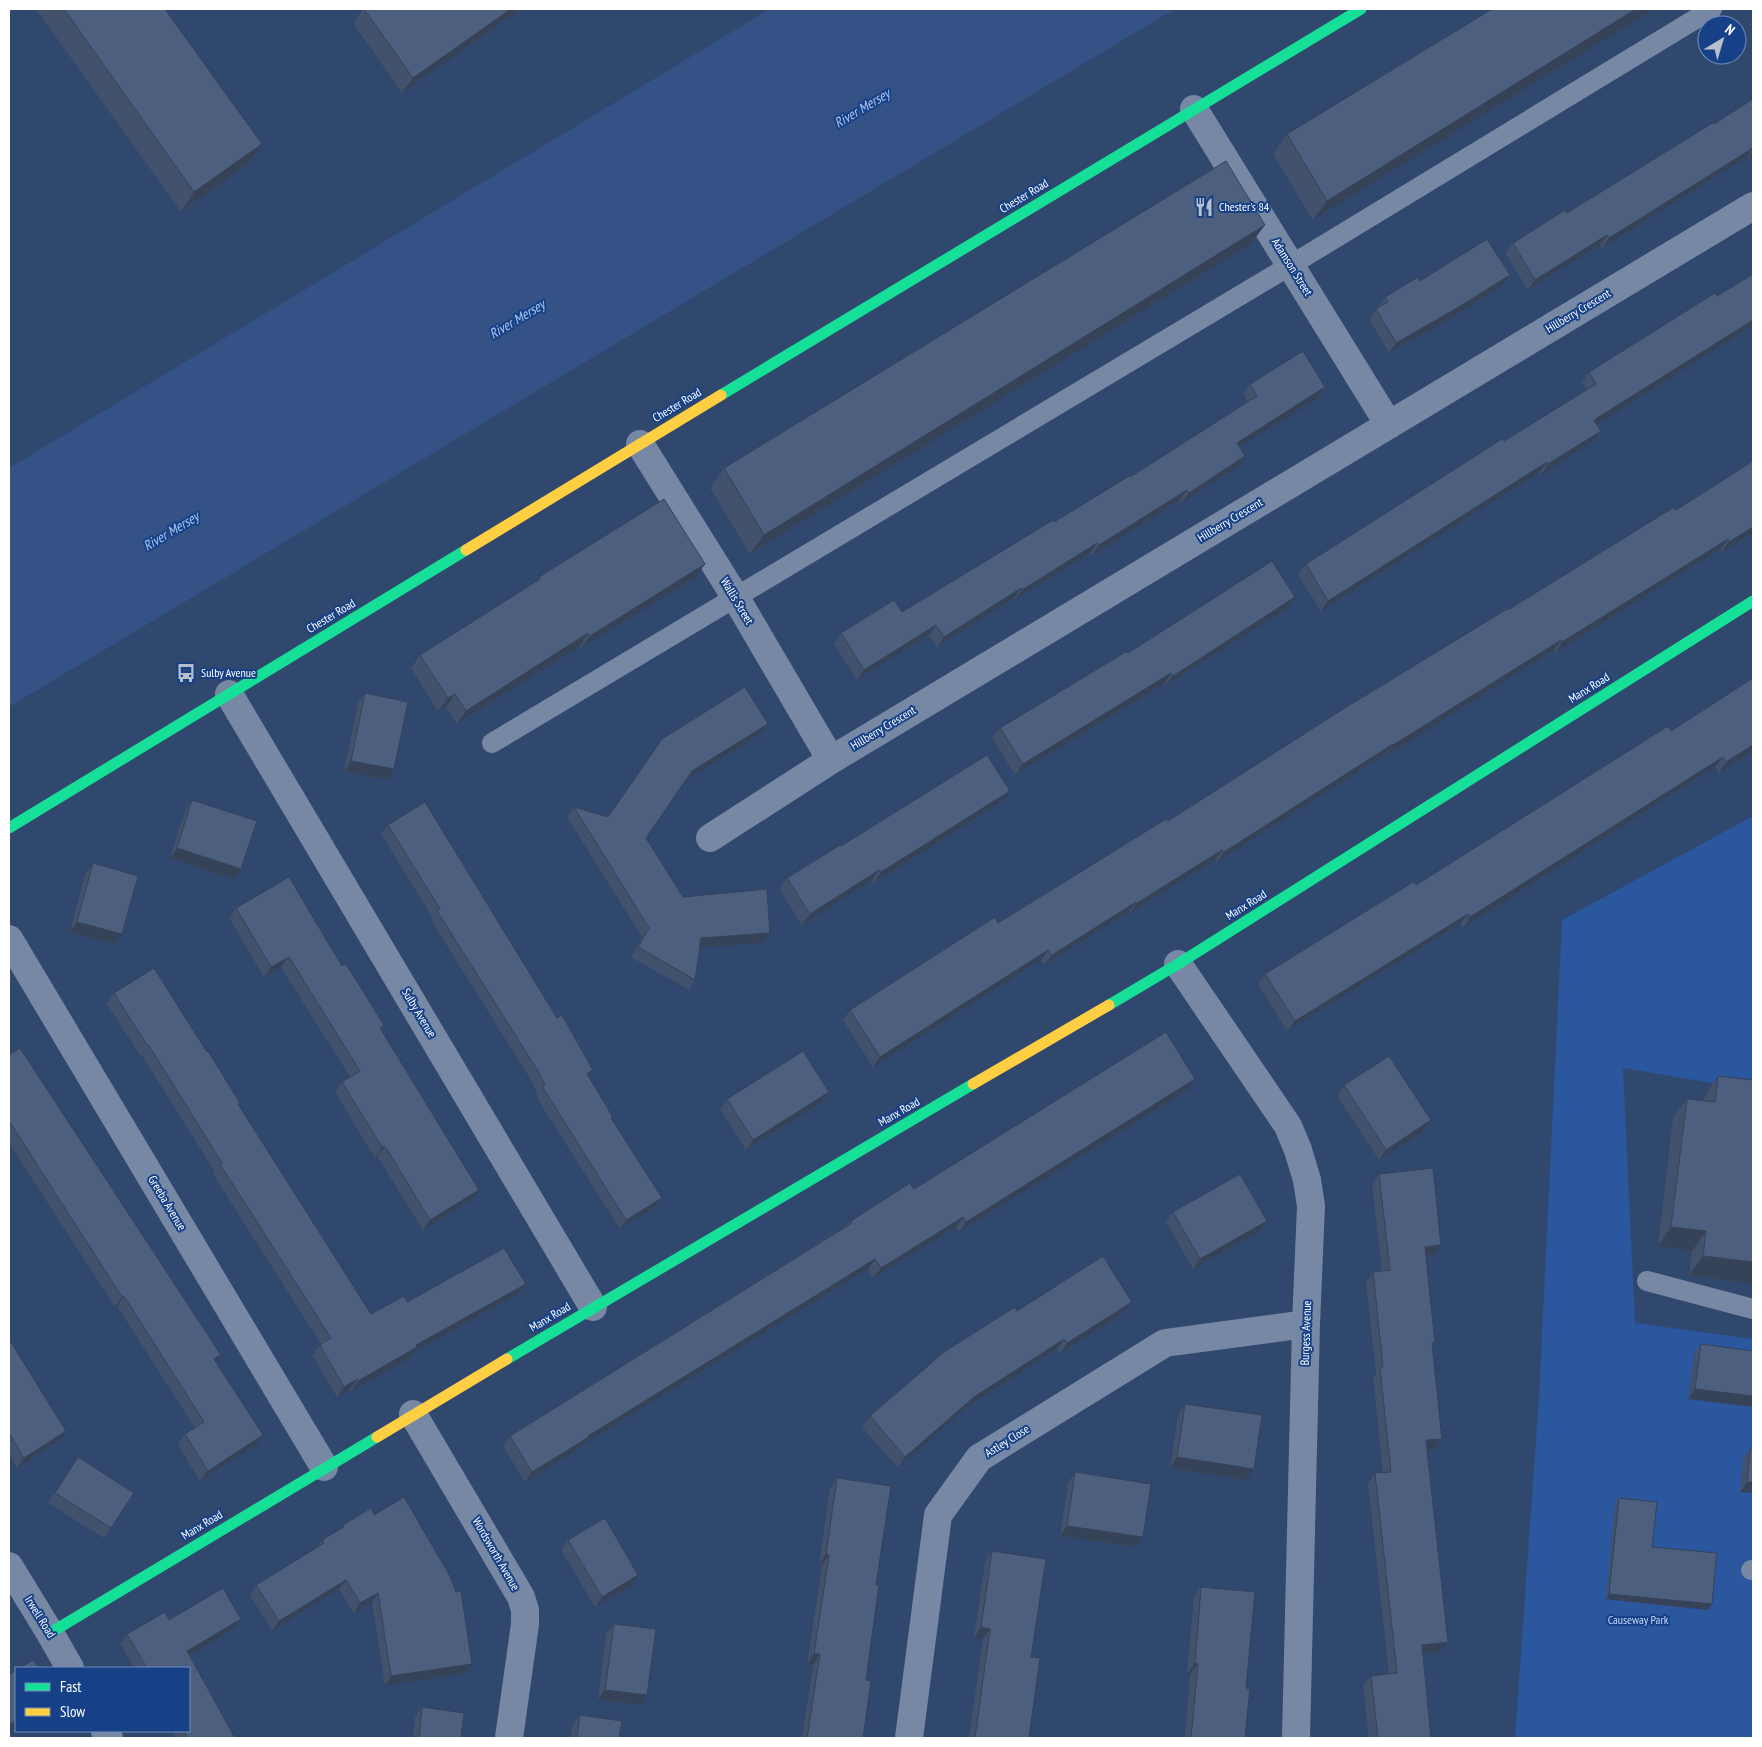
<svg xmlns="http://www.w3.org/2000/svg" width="1762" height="1747" font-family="'PT Sans Narrow',sans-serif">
	<rect width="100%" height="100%" fill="#30476e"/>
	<!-- green -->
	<path fill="#2a579e" d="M1753 816V1090L1623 1068 1635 1323 1753 1339V1738H1515L1539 1397 1562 920Z"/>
	<!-- water -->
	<path fill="#345286" d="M770 9H1175L9 707V468Z"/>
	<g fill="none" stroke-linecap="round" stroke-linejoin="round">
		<!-- lane -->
		<path stroke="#7788a4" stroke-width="20" d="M492 743 1291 265 1712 9
			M1647 1281 1753 1309
			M1751 1570H1753"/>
		<!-- street -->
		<path stroke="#7788a4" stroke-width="28" d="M1194 109 1389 425
			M640 444 736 598 831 760
			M229 694 593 1307
			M710 838 831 760 1753 206
			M9 939 324 1467
			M1178 964 1288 1126 1298 1150 1307 1180 1311 1206 1306 1324 1296 1738
			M413 1414 521 1597 525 1610V1624L509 1738
			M9 1566 50 1633 70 1668
			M105 1731 109 1738
			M909 1738 938 1515 979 1458 1165 1343 1306 1324"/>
		<!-- fast -->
		<path stroke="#16e098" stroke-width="11" d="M721 395 1361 9
			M9 828 466 550
			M1109 1005 1178 964 1753 601
			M507 1359 973 1084
			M50 1633 377 1437"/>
		<!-- slow -->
		<path stroke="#ffcf43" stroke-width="11" d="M466 550 721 395
			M973 1084 1109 1005
			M377 1437 507 1359"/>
	</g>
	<!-- wall -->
	<path fill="#42526c" d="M36 9H165L262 144 248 164 181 212Z
		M363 9H521L402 93 353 23Z
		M1492 9 1313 220 1273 154 1287 134Z
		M1753 99V155L1748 159 1747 157 1602 248 1600 245 1528 290 1505 253 1513 243 1567 213 1714 124Z
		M1251 244 750 554 710 488 724 468Z
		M1753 274V329L1752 326 1597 424 1601 431 1594 441 1541 475 1540 472 1321 611 1298 575 1306 564 1587 390 1582 383 1589 372Z
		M1510 275 1503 285 1450 319 1389 353 1369 319 1376 309 1378 308V307L1385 297 1420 281Z
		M1250 384 1318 398 1239 447 1238 467 1181 503 1180 500 1092 556 1090 553 1015 600 1014 598 937 647 929 635 857 680 834 644 841 633 902 612 1130 477 1248 402 1243 394Z
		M1753 461V533L1722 552 1720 549 1555 653 1554 650 1386 756V754L1217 862 1215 860 1130 913 1129 912 1044 965 1041 960 873 1067 843 1020 850 1010 1168 821 1508 610 1676 510Z
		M539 577H696L580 649 579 647 457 724 446 707 438 711 411 668 420 655 537 582Z
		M1295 597 1288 608 1165 686 1164 684 1015 775 992 738 1000 728 1128 653Z
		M365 693 387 780 344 771 358 703Z
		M1671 731 1753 751 1719 773 1715 767 1463 928 1460 924 1287 1031 1258 984 1265 974 1416 885Z
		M762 733 685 781 646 838 683 897 770 933 763 943 700 947 695 980 689 990 631 957 642 937 567 817 574 807 608 817Z
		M192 800 241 869 234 879 170 858 185 811Z
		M1003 801 874 883 872 880 802 925 779 888 787 878 841 846Z
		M388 825 557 1018 593 1070 589 1077 611 1119 662 1198 655 1207 620 1229 543 1108 536 1095 537 1093 531 1080 431 920 433 918 381 834Z
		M93 863 115 944 70 932 85 874Z
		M236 908 342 966 384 1025 381 1030 479 1190 471 1200 423 1230 377 1156 375 1158 335 1092 342 1082 350 1077 281 967 264 977 229 918Z
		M114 993 207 1052 240 1103 238 1105 371 1314 407 1302 526 1284 518 1294 414 1352 410 1358 351 1391 350 1389 337 1397 312 1355 320 1345 321 1344 213 1174 215 1172 141 1054 140 1055 107 1004Z
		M9 1055 216 1361 256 1445 200 1481 178 1445 185 1434 195 1428 117 1306 115 1307 9 1143Z
		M1718 1076 1753 1284 1689 1275 1692 1251 1658 1246 1673 1118 1687 1099 1704 1101 1705 1095Z
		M1195 1079 1188 1090 959 1232 956 1227 873 1278 868 1269 584 1444 581 1447 525 1482 503 1446 510 1436 847 1225 851 1221 914 1189Z
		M1344 1085 1431 1120 1424 1131 1379 1160 1337 1096Z
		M727 1099 822 1102 746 1150 720 1109Z
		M1379 1174 1441 1245 1434 1255 1426 1256 1435 1343 1432 1347 1435 1449 1427 1450 1448 1642 1441 1652 1423 1654 1431 1738H1369L1363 1686 1371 1676 1389 1674 1368 1484 1375 1473H1383L1373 1378 1376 1374 1366 1282 1373 1272 1382 1271 1372 1184Z
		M1173 1212 1267 1221 1260 1231 1193 1269 1166 1222Z
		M1017 1311 1125 1312 1060 1354 1057 1349 967 1407 898 1468 862 1427 870 1416Z
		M9 1339 59 1441 17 1468 9 1454Z
		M1701 1344 1753 1351 1688 1399 1694 1354Z
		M1185 1404 1246 1480 1170 1468 1178 1415Z
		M1750 1449H1753V1493L1740 1492 1743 1459Z
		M78 1457 111 1528 104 1538 48 1503Z
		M1075 1472 1143 1537 1136 1547 1060 1536 1068 1483Z
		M837 1478 876 1585 866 1680 863 1738H802L813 1665 807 1664 822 1565H819L830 1488Z
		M1619 1498 1652 1547 1708 1610 1606 1599 1615 1503Z
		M374 1515 466 1673 385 1686 372 1602 354 1613 339 1589 272 1631 250 1595 256 1585 317 1548 322 1540 339 1530 343 1525Z
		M568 1540 631 1586 595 1607 561 1550Z
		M992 1551 1031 1657 1029 1738H969L983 1639 974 1638 985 1562Z
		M1201 1587 1246 1688 1245 1738H1185L1190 1674H1187L1194 1597Z
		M241 1619 235 1628 189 1655 235 1738H176L171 1731H189V1668H135L120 1644 127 1634 169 1620Z
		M614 1624 647 1695 640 1705 598 1700 606 1634Z
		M422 1707 461 1738H413L415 1717Z
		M580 1715 619 1738H571L572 1725Z"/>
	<!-- shaded-wall -->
	<path fill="#364258" d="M511 9H521L402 93 413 78Z
		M1636 9H1654L1313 220 1327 201Z
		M262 144 248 164 181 212 194 192Z
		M1753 148 1747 157 1602 248 1609 238Z
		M1753 151V155L1748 159Z
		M1265 225 1251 244 750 554 764 535Z
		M1607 235 1600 245 1528 290 1535 280Z
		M1510 275 1503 285 1450 319 1389 353 1396 343Z
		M1753 320V324L1752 326 1587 431 1594 420Z
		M1325 387 1318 398 1230 453 1237 443Z
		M1601 431 1594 441 1541 475 1548 464Z
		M1245 456 1238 467 1181 503 1189 493Z
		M1547 462 1540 472 1321 611 1328 601Z
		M1187 490 1180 500 1092 556 1099 545Z
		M1753 527V533L1722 552 1729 542Z
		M1728 539 1720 549 1555 653 1562 642Z
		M1097 543 1090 553 1015 600 1022 590Z
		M705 564 696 577 580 649 590 636Z
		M1021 588 1014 598 937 647 944 637Z
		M1295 597 1288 608 1165 686 1173 676Z
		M936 625 929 635 857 680 864 670Z
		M588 633 579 647 457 724 466 711Z
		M1561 640 1554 650 1386 756 1393 745Z
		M1171 673 1164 684 1015 775 1023 764Z
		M455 694 446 707 438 711 448 698Z
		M768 724 762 733 685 781 692 771Z
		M1393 744 1386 754 1217 862 1224 852Z
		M1753 745V751L1719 773 1726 762Z
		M1723 757 1715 767 1463 928 1470 917Z
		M351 761 394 769 387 780 344 771Z
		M1010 791 1003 801 874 883 881 872Z
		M177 848 241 869 234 879 170 858Z
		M1222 850 1215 860 1130 913 1137 903Z
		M879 870 872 880 802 925 810 914Z
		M1136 902 1129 912 1044 965 1052 955Z
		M1468 914 1460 924 1287 1031 1295 1021Z
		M77 922 122 934 115 944 70 932Z
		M770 933 763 943 694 948 701 938Z
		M1048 950 1041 960 873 1067 880 1057Z
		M289 957 281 967 264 977 271 967Z
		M593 1070 587 1079V1074Z
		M1195 1079 1188 1090 959 1232 966 1222Z
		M829 1092 822 1102 746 1150 753 1140Z
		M1431 1120 1424 1131 1379 1160 1386 1150Z
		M385 1146 377 1156 375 1158 382 1147Z
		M479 1190 471 1200 423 1230 430 1220Z
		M662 1198 655 1207 620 1229 626 1220Z
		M963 1217 956 1227 873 1278 881 1268Z
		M1267 1221 1260 1231 1193 1269 1200 1259Z
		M1671 1227 1706 1231 1692 1251 1658 1246Z
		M1441 1245 1434 1255 1417 1257 1425 1247Z
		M1703 1256 1753 1262V1284L1689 1275Z
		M875 1259 868 1269 584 1444 581 1447 525 1482 532 1472 588 1436Z
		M526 1284 518 1294 414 1352 410 1358 351 1391 358 1381 416 1345Z
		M124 1296 117 1306 115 1307 122 1297Z
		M1132 1302 1125 1312 1060 1354 1067 1343Z
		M1064 1339 1057 1349 967 1407 898 1468 905 1457 974 1397Z
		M221 1355 214 1365V1359Z
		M357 1379 350 1389 337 1397 344 1387Z
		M1695 1389 1753 1396V1407L1688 1399Z
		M66 1431 59 1441 17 1468 24 1458Z
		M263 1435 256 1445 200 1481 208 1471Z
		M1442 1439 1435 1449 1419 1451 1426 1440Z
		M1177 1457 1254 1469 1246 1480 1170 1468Z
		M1747 1482H1753V1493L1740 1492Z
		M1067 1526 1143 1537 1136 1547 1060 1536Z
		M826 1554 829 1555 822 1565H819Z
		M638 1575 631 1586 595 1607 602 1597Z
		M346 1580 339 1589 272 1631 279 1621Z
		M378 1593 372 1602 354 1613 360 1603Z
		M1609 1594 1712 1604 1708 1610 1606 1599Z
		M241 1619 235 1628 180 1661 187 1651Z
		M981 1627 990 1629 983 1639 974 1638Z
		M1448 1642 1441 1652 1415 1655 1422 1645Z
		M814 1654H820L813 1665 807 1664Z
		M1195 1663 1198 1664 1190 1674H1187Z
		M472 1664 466 1673 385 1686 391 1676Z
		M605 1690 647 1695 640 1705 598 1700Z
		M16 1720V1726L9 1731V1725Z"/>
	<!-- building -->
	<path fill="#4d5f7e" stroke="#364258" d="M64 9H165L262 144 194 192Z
		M364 9H511L413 78Z
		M1492 9H1636L1327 201 1287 134Z
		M1753 99V148L1609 238 1607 235 1535 280 1513 243 1565 210 1567 213 1714 122V124Z
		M1226 161 1265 225 764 535 724 468Z
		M1487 239 1510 275 1457 308 1396 343 1376 309 1388 302 1385 297 1418 277 1420 281Z
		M1753 274V320L1594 420 1601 431 1548 464 1547 462 1328 601 1306 564 1502 439 1504 441 1596 384 1589 372 1715 293 1717 296Z
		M1303 351 1325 387 1237 443 1245 456 1189 493 1187 490 1099 545 1097 543 1022 590 1021 588 944 637 936 625 864 670 841 633 894 600 902 612 1053 520 1054 522 1129 476 1130 477 1257 396 1250 384Z
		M1753 461V527L1729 542 1728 539 1562 642 1561 640 1393 745V744L1224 852 1222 850 1137 903 1136 902 1052 955 1048 950 880 1057 850 1010 995 917 998 923 1166 819 1168 821 1340 711 1507 609 1508 610 1674 507 1676 510Z
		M664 499 705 564 590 636 588 633 466 711 455 694 448 698 420 655 540 579 539 577Z
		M1272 561 1295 597 1173 676 1171 673 1023 764 1000 728 1127 651 1128 653Z
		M1753 678V745L1726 762 1723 757 1470 917 1468 914 1295 1021 1265 974 1413 882 1416 885 1668 726 1671 731Z
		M745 687 768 724 692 771 646 838 683 897 767 889 770 933 701 938 695 980 638 947 649 928 574 807 608 817 662 739Z
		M365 693 408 702 394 769 351 761Z
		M987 755 1010 791 881 872 879 870 810 914 787 878 840 845 841 846Z
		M192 800 257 821 241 869 177 848Z
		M425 802 557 1018 562 1015 593 1070 587 1074 613 1117 611 1118 662 1198 626 1220 550 1099 542 1086 545 1085 538 1071 437 911 440 909 388 825Z
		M93 863 138 876 122 934 77 922Z
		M289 877 342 966 346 964 384 1025 380 1028 479 1190 430 1220 385 1146 382 1147 342 1082 360 1071 289 957 271 967 236 908Z
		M154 968 207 1052 208 1051 240 1103 238 1104 371 1314 404 1296 407 1302 504 1248 526 1284 416 1345 417 1347 358 1381 357 1379 344 1387 320 1345 331 1338 220 1164 222 1163 148 1044 147 1045 114 993Z
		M1166 1032 1195 1079 966 1222 963 1217 881 1268 875 1259 588 1436 589 1437 532 1472 510 1436 852 1223 851 1221 910 1183 914 1189Z
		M20 1048 221 1355 214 1359 263 1435 208 1471 185 1434 204 1422 124 1296 122 1297 9 1121V1055Z
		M803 1051 829 1092 753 1140 727 1099Z
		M1389 1056 1431 1120 1386 1150 1344 1085Z
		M1718 1076 1753 1080V1262L1703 1256 1706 1231 1671 1227 1687 1099 1715 1102Z
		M1433 1168 1441 1245 1425 1247 1435 1343H1432L1442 1439 1426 1440 1448 1642 1422 1645 1431 1738H1378L1371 1676 1397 1673 1375 1473 1391 1472 1380 1368 1383 1367 1373 1272 1390 1270 1379 1174Z
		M1240 1174 1267 1221 1200 1259 1173 1212Z
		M1103 1256 1132 1302 1067 1343 1064 1339 974 1397 905 1457 870 1416 944 1352 1015 1307 1017 1311Z
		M9 1339 66 1431 24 1458 9 1433Z
		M1701 1344 1753 1351V1396L1695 1389Z
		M1185 1404 1262 1415 1254 1469 1177 1457Z
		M1750 1449H1753V1482H1747Z
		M78 1457 134 1493 111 1528 55 1493Z
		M1075 1472 1151 1484 1143 1537 1067 1526Z
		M837 1478 891 1486 876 1585H879L866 1680 871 1681 863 1738H807L820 1654H814L829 1555 826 1554Z
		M404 1497 450 1576 456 1592 461 1591 472 1664 391 1676 378 1593 360 1603 346 1580 279 1621 256 1585 324 1543 322 1540 344 1527 343 1525 371 1508 374 1515Z
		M1619 1498 1657 1502 1652 1547 1717 1553 1712 1604 1609 1594Z
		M605 1518 638 1575 602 1597 568 1540Z
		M992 1551 1046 1559 1031 1657 1040 1658 1029 1738H975L990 1629 981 1627Z
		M1201 1587 1255 1592 1246 1688 1250 1689 1245 1738H1191L1198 1664 1195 1663Z
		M223 1588 241 1619 187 1651 235 1738H188L184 1731H189V1668H147L127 1634 165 1612 169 1620Z
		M614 1624 656 1629 647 1695 605 1690Z
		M33 1660 38 1668H20Z
		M16 1670V1720L9 1725V1675Z
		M422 1707 464 1713 461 1738H419Z
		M580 1715 622 1721 619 1738H577Z"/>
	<!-- icons -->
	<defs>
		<g id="restaurant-bare" transform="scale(1.5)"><path d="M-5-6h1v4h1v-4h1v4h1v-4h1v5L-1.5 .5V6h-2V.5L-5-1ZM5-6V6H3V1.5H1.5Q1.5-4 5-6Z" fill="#b7bfcc" stroke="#174187" stroke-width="2.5" paint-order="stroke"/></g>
		<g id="bus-bare" transform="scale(1.5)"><path d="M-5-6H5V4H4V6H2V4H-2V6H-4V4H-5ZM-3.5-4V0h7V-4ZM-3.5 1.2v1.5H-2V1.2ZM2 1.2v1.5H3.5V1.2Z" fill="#b7bfcc" stroke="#174187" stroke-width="2.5" paint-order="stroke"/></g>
	</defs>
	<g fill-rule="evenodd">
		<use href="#restaurant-bare" x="1204" y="207"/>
		<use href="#bus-bare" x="186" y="673"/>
	</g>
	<g text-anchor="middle" stroke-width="4" stroke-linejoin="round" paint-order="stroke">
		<!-- street labels -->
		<g font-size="12" fill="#fff" stroke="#174187">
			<text transform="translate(1024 196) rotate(-31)" y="4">Chester Road</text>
			<text transform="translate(1292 267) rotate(58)" y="4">Adamson Street</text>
			<text transform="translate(1578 311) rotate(-31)" y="4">Hillberry Crescent</text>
			<text transform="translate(677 405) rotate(-31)" y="4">Chester Road</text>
			<text transform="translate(1230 520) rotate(-31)" y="4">Hillberry Crescent</text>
			<text transform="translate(737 601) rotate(59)" y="4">Wallis Street</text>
			<text transform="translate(331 616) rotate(-31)" y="4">Chester Road</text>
			<text transform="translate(1589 688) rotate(-32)" y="4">Manx Road</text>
			<text transform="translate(883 728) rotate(-31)" y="4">Hillberry Crescent</text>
			<text transform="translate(1246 905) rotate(-32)" y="4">Manx Road</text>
			<text transform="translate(419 1013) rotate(59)" y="4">Sulby Avenue</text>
			<text transform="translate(899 1112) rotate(-30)" y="4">Manx Road</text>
			<text transform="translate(167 1203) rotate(59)" y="4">Greeba Avenue</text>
			<text transform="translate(550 1317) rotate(-31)" y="4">Manx Road</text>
			<text transform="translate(1306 1333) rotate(-88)" y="4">Burgess Avenue</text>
			<text transform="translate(1007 1441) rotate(-32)" y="4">Astley Close</text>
			<text transform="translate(202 1525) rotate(-31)" y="4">Manx Road</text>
			<text transform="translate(496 1554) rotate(60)" y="4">Wordsworth Avenue</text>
			<text transform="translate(40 1617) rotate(58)" y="4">Irwell Road</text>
		</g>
		<!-- poi labels -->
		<g font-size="12" fill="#fff" stroke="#174187" text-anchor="start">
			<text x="1219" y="211">Chester's 84</text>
			<text x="201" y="677">Sulby Avenue</text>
		</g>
		<!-- park labels -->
		<g font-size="12" fill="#c3d9fa" stroke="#174187">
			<text x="1638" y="1624">Causeway Park</text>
		</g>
		<!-- water labels -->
		<g font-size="14" font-style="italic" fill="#a9c7f5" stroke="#174187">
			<text transform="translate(862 108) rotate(-31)" y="5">River Mersey</text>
			<text transform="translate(517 319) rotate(-31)" y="5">River Mersey</text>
			<text transform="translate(171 531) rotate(-31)" y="5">River Mersey</text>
		</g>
	</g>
	<!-- border -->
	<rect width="1762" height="1747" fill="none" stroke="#ffffff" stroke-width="20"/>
	<!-- legend -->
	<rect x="15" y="1667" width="175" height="65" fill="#174187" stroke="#748db7"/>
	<rect x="25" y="1683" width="25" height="8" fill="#16e098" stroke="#748db7"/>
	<text x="60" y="1692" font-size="15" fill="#ffffff">Fast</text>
	<rect x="25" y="1708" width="25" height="8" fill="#ffcf43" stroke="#748db7"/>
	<text x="60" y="1717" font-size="15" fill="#ffffff">Slow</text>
	<!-- north arrow -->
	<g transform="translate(1722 40) rotate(38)"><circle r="24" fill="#174187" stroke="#748db7"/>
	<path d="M0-4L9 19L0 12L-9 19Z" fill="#b7bfcc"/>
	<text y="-8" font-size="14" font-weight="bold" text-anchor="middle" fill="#ffffff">N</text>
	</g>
</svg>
